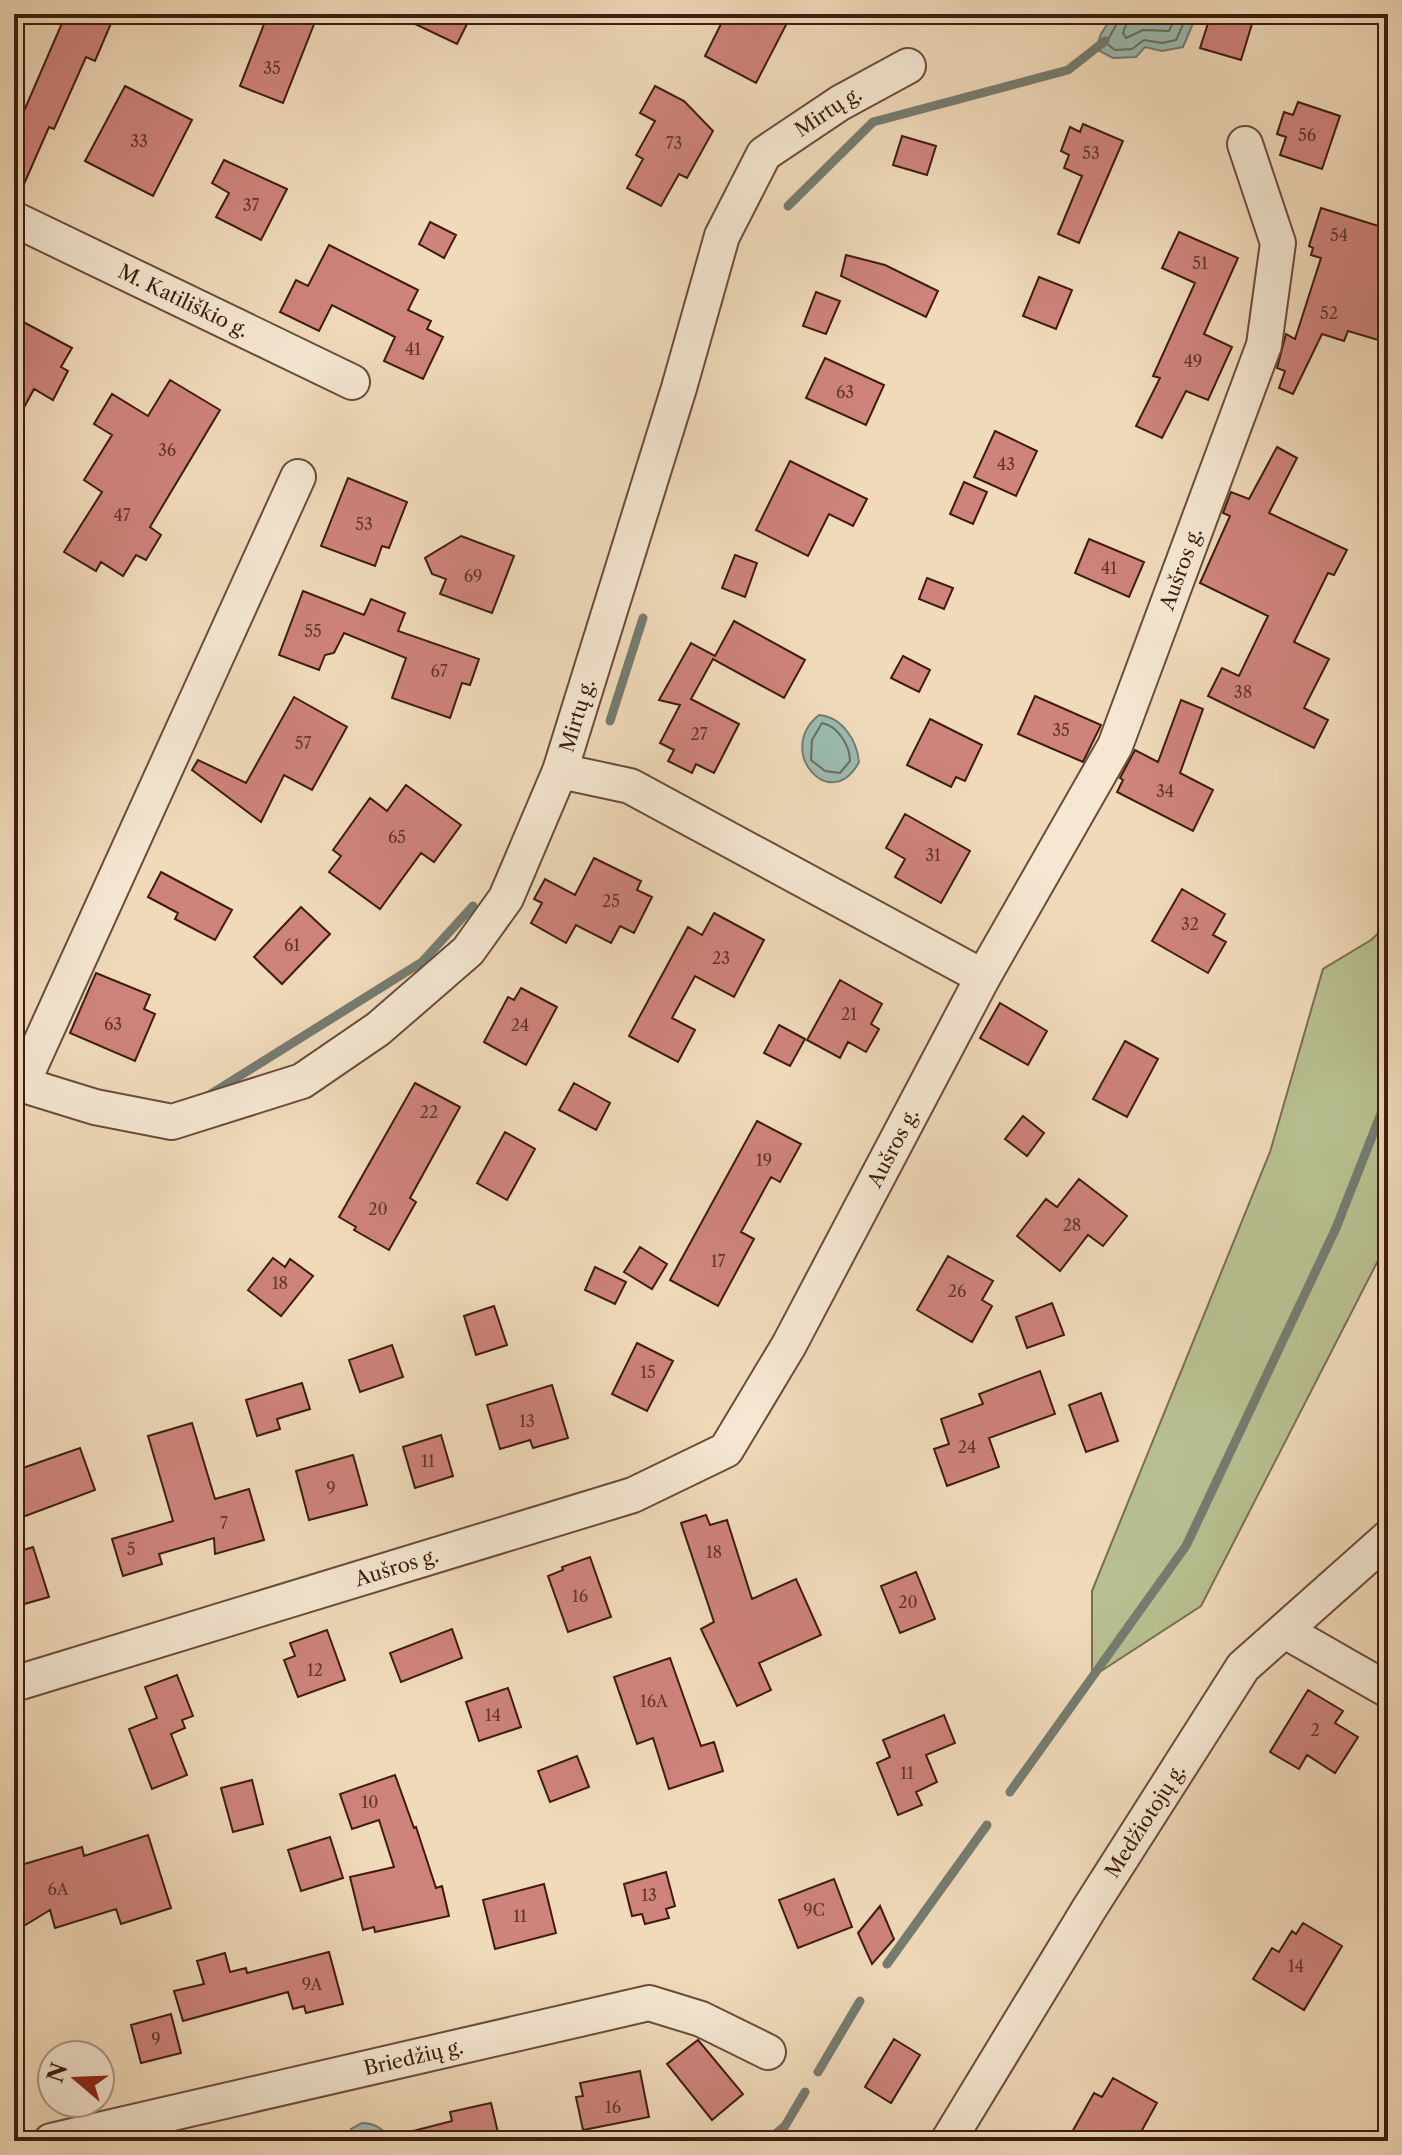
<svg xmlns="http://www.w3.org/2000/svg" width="1402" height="2155" font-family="'Libre Caslon Text',serif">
	<rect width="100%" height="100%" fill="#f0daba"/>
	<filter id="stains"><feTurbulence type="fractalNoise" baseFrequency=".0025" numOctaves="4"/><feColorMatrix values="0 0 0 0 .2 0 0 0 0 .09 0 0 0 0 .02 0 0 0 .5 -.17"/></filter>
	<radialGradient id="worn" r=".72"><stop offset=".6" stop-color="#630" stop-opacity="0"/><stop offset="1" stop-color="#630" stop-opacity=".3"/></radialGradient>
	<!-- green -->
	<path fill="#b8c091" stroke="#7b6e50" stroke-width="2" d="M1388 924V1241L1201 1606 1092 1677V1591L1270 1152 1323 969 1371 940Z"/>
	<!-- water -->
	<path fill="#9abbb0" stroke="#757c70" stroke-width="2" d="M1114 14H1197L1183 47 1162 51 1145 47 1136 57 1113 58 1096 49 1101 34Z
		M819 715C842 717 857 740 859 762 831 815 774 751 819 715Z
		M362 2123C376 2123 384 2130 392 2141H347L351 2129Z"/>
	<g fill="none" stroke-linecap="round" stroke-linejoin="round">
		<!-- shore -->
		<path stroke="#6c6c60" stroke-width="2" d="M1120 14 1119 20 1106 43 1115 50 1132 49 1144 40 1162 43 1176 40 1188 14
			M1130 14 1123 33 1126 38 1143 30 1169 31 1177 14
			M822 723C838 726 850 746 850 761L840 773 825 771 811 760 812 740Z"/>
		<!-- stream -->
		<path stroke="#757c70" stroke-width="9" d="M788 206 873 122 1068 70 1105 41
			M610 721 643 618
			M14 1032H15
			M206 1097 422 962 473 906
			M1010 1792 1186 1546 1336 1228 1388 1096
			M887 1964 987 1825
			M818 2072 860 2001
			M767 2141 785 2126 805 2092"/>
	</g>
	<!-- building -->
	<path fill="#ce837c" stroke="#3e1d0f" stroke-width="2" d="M66 14H115L95 61 86 57 54 129 49 127 17 200 14 199V107L24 111Z
		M268 14H318L283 103 240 86Z
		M394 14H472L457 44Z
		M726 14H769L787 23 756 83 705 56Z
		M1211 14H1255L1241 60 1200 48Z
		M125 86 192 120 153 196 85 161Z
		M655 86 684 101 713 131 687 178 679 174 661 206 627 188 643 159 636 155 655 121 640 113Z
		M1298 102 1340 116 1322 169 1280 155 1286 137 1277 134 1284 112 1293 115Z
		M1083 124 1123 141 1079 243 1058 234 1082 176 1064 168 1069 155 1061 151 1070 127 1080 132Z
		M902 136 936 146 927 175 893 165Z
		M224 160 287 189 261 240 216 217 229 193 212 183Z
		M1321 208 1388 229V343L1348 331 1344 341 1322 334 1293 394 1279 388 1285 371 1277 368 1286 334 1295 339 1321 258 1311 255 1313 248 1309 246Z
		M430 222 456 235 444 258 419 244Z
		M1179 232 1238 258 1204 334 1232 347 1208 400 1186 391 1162 438 1136 426 1160 378 1153 376 1195 283 1162 268Z
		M329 245 418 290 408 310 431 321 427 329 443 337 423 379 384 361 395 337 332 305 319 331 280 312 296 280 308 286Z
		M846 255 885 265 938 291 926 317 841 276Z
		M1039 277 1072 290 1056 329 1023 316Z
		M816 292 840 301 826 334 803 326Z
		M14 317 72 348 61 367 68 371 53 400 34 389 14 426Z
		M825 358 884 385 866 425 806 398Z
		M170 380 220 410 150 527 161 535 146 560 136 555 123 576 101 562 96 571 64 552 102 492 84 480 112 435 94 424 112 394 148 416Z
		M995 431 1037 451 1016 496 974 477Z
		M1277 447 1297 458 1269 513 1347 550 1334 575 1328 573 1294 642 1329 659 1304 708 1328 720 1314 748 1208 696 1222 668 1239 676 1268 616 1200 583 1230 516 1223 513 1231 492 1249 499Z
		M790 461 867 499 853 526 829 514 808 556 756 530Z
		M348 478 407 502 389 548 382 546 375 566 321 546Z
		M964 482 987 492 973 524 950 514Z
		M461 536 514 556 492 613 440 594 446 579 432 574 425 558Z
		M1089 539 1144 562 1129 597 1075 573Z
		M735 555 757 563 745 597 722 588Z
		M927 578 953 588 944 609 919 599Z
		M303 591 364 615 371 599 405 613 398 631 479 659 470 685 462 683 450 718 392 698 406 658 344 633 334 653 325 655 319 670 279 655Z
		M734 621 805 660 784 698 713 659 691 699 739 724 714 773 696 764 692 773 668 761 674 750 660 743 680 705 659 700 691 643 715 656Z
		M903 656 930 670 919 692 891 678Z
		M1035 696 1101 725 1083 762 1018 734Z
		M294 697 347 727 312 790 284 775 261 822 192 770 198 760 246 783Z
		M1181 700 1203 709 1180 773 1213 790 1193 831 1117 792 1123 780 1120 778 1135 750 1158 762Z
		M930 719 982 745 965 781 956 777 951 787 907 765Z
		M406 785 461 825 434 862 421 853 380 909 329 872 341 856 333 850 370 798 387 811Z
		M905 814 970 851 941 903 895 877 905 859 886 848Z
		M594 858 641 881 637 890 652 897 634 933 620 926 611 943 576 925 566 943 531 923 542 903 534 899 545 879 575 895Z
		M161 872 232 910 215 940 175 919 178 913 148 897Z
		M1182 889 1225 914 1213 935 1226 942 1208 973 1152 941Z
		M301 907 330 934 282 984 254 957Z
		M714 913 764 940 734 997 695 976 672 1018 695 1030 678 1062 629 1036 688 927 702 935Z
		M96 973 150 995 144 1009 155 1014 135 1061 70 1033Z
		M840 980 882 1004 871 1024 879 1029 866 1052 848 1042 840 1058 807 1040Z
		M521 988 557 1007 526 1065 484 1042 508 997 514 1000Z
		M1000 1003 1047 1031 1028 1065 980 1038Z
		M779 1025 805 1039 790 1066 764 1053Z
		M1125 1041 1158 1059 1127 1117 1093 1099Z
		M415 1083 460 1107 410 1198 416 1202 389 1250 354 1230 356 1227 339 1217Z
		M574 1083 610 1103 596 1130 559 1110Z
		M1023 1116 1044 1133 1027 1156 1005 1139Z
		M757 1121 801 1144 780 1182 771 1177 741 1232 754 1239 718 1306 670 1280Z
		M505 1132 535 1149 507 1200 477 1183Z
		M1079 1179 1127 1216 1103 1246 1088 1235 1060 1271 1017 1236 1046 1199 1057 1207Z
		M640 1247 667 1264 652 1289 624 1272Z
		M948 1256 993 1281 982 1300 992 1306 972 1342 917 1310Z
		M273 1258 285 1267 290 1259 313 1276 281 1316 248 1290Z
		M595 1267 626 1282 615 1304 585 1290Z
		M1052 1303 1064 1335 1027 1348 1016 1317Z
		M494 1306 507 1345 476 1355 464 1316Z
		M637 1343 673 1361 647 1411 612 1394Z
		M392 1345 403 1377 360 1392 349 1360Z
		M1040 1371 1055 1414 989 1438 999 1467 947 1486 934 1449 949 1444 941 1419 983 1404 979 1394Z
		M302 1383 310 1409 277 1419 280 1429 257 1436 246 1400Z
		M552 1385 568 1438 533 1448 530 1440 500 1449 487 1405Z
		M1101 1393 1118 1441 1086 1452 1069 1405Z
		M192 1423 215 1499 249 1489 264 1540 215 1554 214 1538 159 1554 162 1564 123 1576 112 1539 173 1521 148 1436Z
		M441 1435 453 1476 415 1488 403 1447Z
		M80 1448 95 1490 20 1518 14 1500V1471Z
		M353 1455 367 1505 309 1520 296 1471Z
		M706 1515 710 1525 727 1520 752 1599 796 1579 821 1635 759 1663 771 1690 737 1706 701 1629 714 1622 681 1523Z
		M33 1547 49 1597 14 1607V1553Z
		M590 1557 611 1617 568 1632 548 1576 563 1570 562 1567Z
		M916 1572 935 1619 900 1633 881 1586Z
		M452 1629 462 1658 401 1682 390 1653Z
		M327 1630 345 1680 298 1697 284 1660 295 1656 290 1643Z
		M670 1658 701 1746 714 1742 723 1771 669 1789 653 1738 637 1744 614 1677Z
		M177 1675 193 1716 182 1720 185 1728 171 1734 187 1775 152 1789 129 1729 157 1718 145 1687Z
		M508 1688 521 1727 479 1741 466 1702Z
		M1308 1690 1343 1711 1335 1723 1358 1737 1335 1773 1307 1755 1299 1769 1270 1752Z
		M944 1715 955 1743 926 1755 937 1782 916 1792 922 1805 898 1815 877 1763 890 1757 883 1740Z
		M577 1756 589 1787 550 1802 538 1771Z
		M395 1775 414 1828 416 1827 436 1888 442 1886 449 1916 375 1932 374 1927 363 1930 350 1877 394 1867 379 1820 352 1829 340 1794Z
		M252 1780 263 1824 233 1832 221 1788Z
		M148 1835 171 1908 121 1924 116 1909 55 1928 50 1910 14 1932V1867L82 1847 84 1856Z
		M330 1837 343 1878 301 1891 288 1850Z
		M666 1872 675 1906 666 1909 669 1918 645 1924 642 1914 632 1916 624 1884Z
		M834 1879 852 1927 798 1948 779 1900Z
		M544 1884 556 1933 495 1949 483 1900Z
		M880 1906 894 1939 872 1964 858 1933Z
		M1303 1923 1342 1946 1304 2010 1253 1979 1272 1948 1279 1952 1292 1931 1296 1934Z
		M329 1952 343 2004 306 2013 304 2006 293 2009 288 1992 183 2021 174 1991 204 1984 197 1961 225 1953 230 1972 246 1968 247 1973Z
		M171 2014 181 2053 141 2063 131 2025Z
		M894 2039 920 2055 891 2103 865 2087Z
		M698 2040 743 2094 712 2120 667 2064Z
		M640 2071 649 2117 583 2130 576 2097 583 2096 580 2083Z
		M1113 2078 1157 2103 1136 2141H1067L1094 2093 1102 2097Z
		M491 2103 500 2141H410L409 2132 452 2121 450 2112Z"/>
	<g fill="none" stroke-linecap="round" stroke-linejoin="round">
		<!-- minor casing -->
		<g stroke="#6a4c3a" stroke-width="38">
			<g id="minor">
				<path id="s1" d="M14 219 352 382"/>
				<path d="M560 771 630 786 983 977"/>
				<path id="s2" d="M14 1082 95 1107 172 1122 302 1081 378 1029 468 951 506 898 560 771 679 388 722 236 764 154 840 103 908 66"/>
				<path d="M22 1084 298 477"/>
				<path d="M1285 1631 1388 1690"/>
				<path id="s3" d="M14 1684 633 1495 726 1450 789 1345 983 977 1115 746 1264 345 1278 243 1245 144"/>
				<path id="s4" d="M51 2141 649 2003 701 2019 768 2052"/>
				<path id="s5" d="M948 2141 1089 1909 1243 1667 1388 1538"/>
			</g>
		</g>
		<!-- minor -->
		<use href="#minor" stroke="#f5e7d2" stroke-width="34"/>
	</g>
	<g text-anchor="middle" stroke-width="6" stroke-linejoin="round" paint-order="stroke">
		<!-- number labels -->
		<g font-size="16" fill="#62362a">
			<text x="272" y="74">35</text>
			<text x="1307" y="141">56</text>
			<text x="139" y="147">33</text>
			<text x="674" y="149">73</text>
			<text x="1091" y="159">53</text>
			<text x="251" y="211">37</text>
			<text x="1339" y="241">54</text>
			<text x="1200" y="269">51</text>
			<text x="1329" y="319">52</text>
			<text x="413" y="355">41</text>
			<text x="1193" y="367">49</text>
			<text x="845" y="398">63</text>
			<text x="167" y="456">36</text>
			<text x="1006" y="470">43</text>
			<text x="122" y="521">47</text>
			<text x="364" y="530">53</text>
			<text x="1109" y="574">41</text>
			<text x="473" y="582">69</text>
			<text x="313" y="637">55</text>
			<text x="439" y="677">67</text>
			<text x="1243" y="698">38</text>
			<text x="1061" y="736">35</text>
			<text x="699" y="740">27</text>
			<text x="303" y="749">57</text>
			<text x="1165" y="797">34</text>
			<text x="397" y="843">65</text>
			<text x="933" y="861">31</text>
			<text x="611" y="907">25</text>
			<text x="1190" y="930">32</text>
			<text x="292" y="951">61</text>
			<text x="721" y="964">23</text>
			<text x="849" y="1020">21</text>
			<text x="113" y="1030">63</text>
			<text x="520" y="1031">24</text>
			<text x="429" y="1118">22</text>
			<text x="764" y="1166">19</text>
			<text x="378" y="1215">20</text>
			<text x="1072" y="1231">28</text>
			<text x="718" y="1267">17</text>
			<text x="280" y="1289">18</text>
			<text x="957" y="1297">26</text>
			<text x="648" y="1378">15</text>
			<text x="527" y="1427">13</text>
			<text x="967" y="1453">24</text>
			<text x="428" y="1467">11</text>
			<text x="331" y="1494">9</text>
			<text x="224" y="1529">7</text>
			<text x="131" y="1555">5</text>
			<text x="714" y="1558">18</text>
			<text x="580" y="1602">16</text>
			<text x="908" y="1608">20</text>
			<text x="315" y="1676">12</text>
			<text x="654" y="1707">16A</text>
			<text x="493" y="1721">14</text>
			<text x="1315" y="1736">2</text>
			<text x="907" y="1779">11</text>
			<text x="370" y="1808">10</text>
			<text x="58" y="1895">6A</text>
			<text x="649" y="1901">13</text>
			<text x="814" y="1916">9C</text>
			<text x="520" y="1922">11</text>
			<text x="1296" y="1972">14</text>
			<text x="312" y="1990">9A</text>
			<text x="156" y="2045">9</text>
			<text x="613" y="2113">16</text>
		</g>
		<!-- street labels -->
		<g font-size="20" fill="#3e1d0f" stroke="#f5e7d2">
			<text dy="7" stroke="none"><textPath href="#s2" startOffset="1442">Mirtų g.</textPath></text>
			<text dy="7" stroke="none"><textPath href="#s1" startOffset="188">M. Katiliškio g.</textPath></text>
			<text dy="7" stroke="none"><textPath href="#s3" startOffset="1744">Aušros g.</textPath></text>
			<text dy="7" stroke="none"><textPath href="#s2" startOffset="772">Mirtų g.</textPath></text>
			<text dy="7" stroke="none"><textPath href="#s3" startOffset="1096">Aušros g.</textPath></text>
			<text dy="7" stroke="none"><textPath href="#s3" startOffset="400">Aušros g.</textPath></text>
			<text dy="7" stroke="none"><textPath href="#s5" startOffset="376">Medžiotojų g.</textPath></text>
			<text dy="7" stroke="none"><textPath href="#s4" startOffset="372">Briedžių g.</textPath></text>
		</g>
	</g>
	<!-- margin -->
	<rect width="1402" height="2155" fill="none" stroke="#f0daba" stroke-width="48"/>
	<rect x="16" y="16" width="1370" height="2123" fill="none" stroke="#3e1d0f" stroke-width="4"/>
	<rect x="24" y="24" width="1354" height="2107" fill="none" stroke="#3e1d0f" stroke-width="2"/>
	<!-- north arrow -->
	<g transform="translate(76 2079) rotate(289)"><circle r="38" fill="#f5e7d2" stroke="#ac9684" stroke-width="2"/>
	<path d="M0-6L14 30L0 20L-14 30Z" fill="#8f2418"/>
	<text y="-12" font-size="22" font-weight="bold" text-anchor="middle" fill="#3e1d0f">N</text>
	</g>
	<rect width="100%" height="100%" filter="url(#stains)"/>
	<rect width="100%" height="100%" fill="url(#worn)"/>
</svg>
